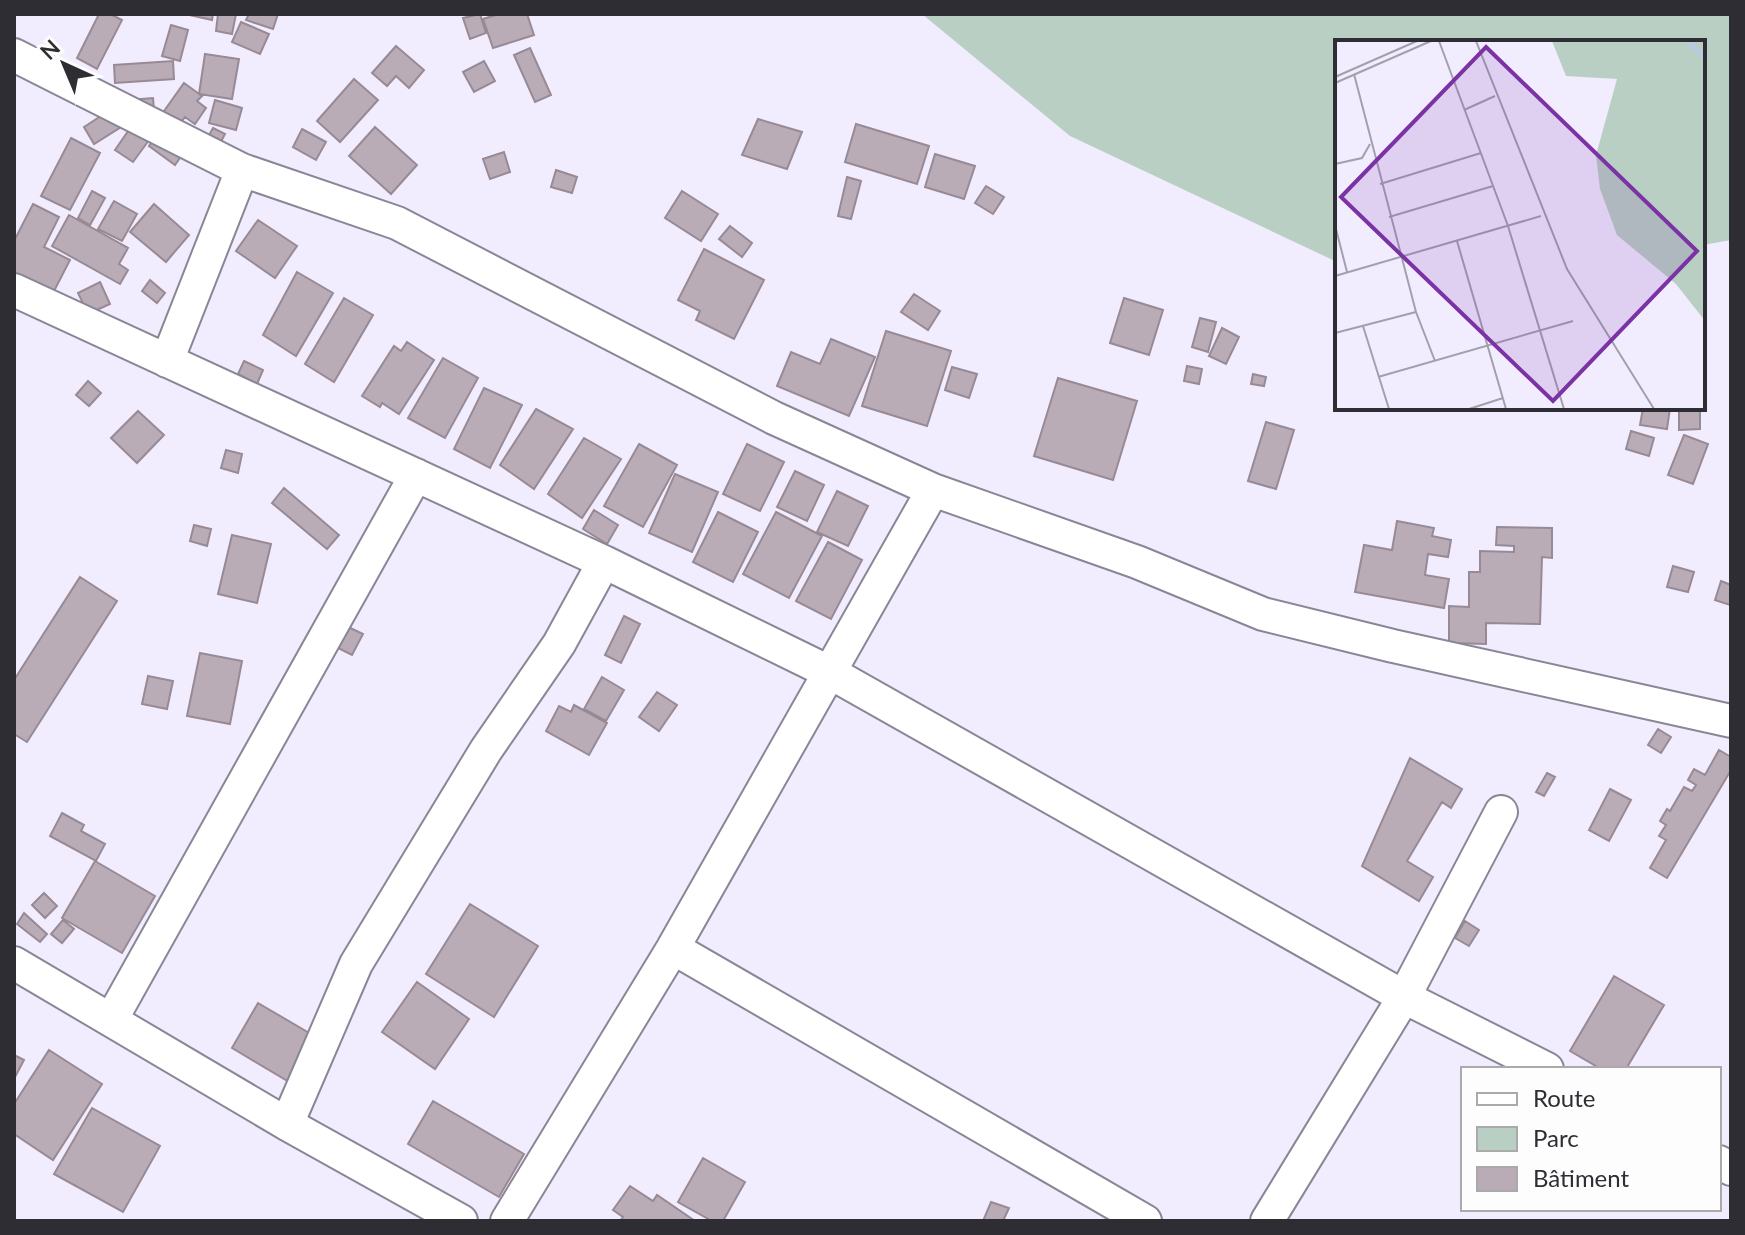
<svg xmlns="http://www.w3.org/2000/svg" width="1745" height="1235" font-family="Lato,sans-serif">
	<rect width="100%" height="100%" fill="#f1edfe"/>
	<!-- green -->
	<path fill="#b9cfc4" d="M922 14H1731V240L1703 245V42H1337V262L1070 136Z"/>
	<!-- building -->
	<path fill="#baacb7" stroke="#988a95" stroke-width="2" d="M99 14H110L122 20 97 69 77 58Z
		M185 14H213L212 20Z
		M218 14H236L232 34 216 31Z
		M249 14H278L273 29 246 20Z
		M480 14 486 33 470 39 463 18Z
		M499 14H527L534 35 493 48 483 19Z
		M241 22 269 34 260 54 232 42Z
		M171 25 188 30 180 61 162 56Z
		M396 46 424 70 409 88 396 76 387 86 372 73Z
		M530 48 551 95 535 102 514 55Z
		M205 54 239 59 232 99 199 94Z
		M173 61 174 79 115 83 114 65Z
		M484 61 495 81 474 92 463 72Z
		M354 79 378 100 340 142 317 121Z
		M184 83 202 96 197 101 206 108 195 124 185 117 173 133 157 121Z
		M153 98 154 110 128 100Z
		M215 100 242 108 236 130 209 123Z
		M115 107 126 124 94 144 84 127Z
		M758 119 802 132 787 169 742 155Z
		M856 124 929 146 917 184 845 162Z
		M131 127 149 140 133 162 115 150Z
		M375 127 417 165 391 194 349 156Z
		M213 128 225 134 215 153 203 146Z
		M302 129 326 142 316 160 293 147Z
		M160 130 186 149 175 165 149 146Z
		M71 138 100 153 70 210 41 196Z
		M504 152 510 172 490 179 483 159Z
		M935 154 975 166 964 199 925 187Z
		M556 170 577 177 572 193 551 187Z
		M847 177 861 181 851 219 838 216Z
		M986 186 1004 197 993 214 975 203Z
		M92 191 105 198 90 225 78 218Z
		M682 191 718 214 701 241 665 218Z
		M114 201 137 214 122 241 98 229Z
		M33 204 59 217 44 247 70 260 52 295 14 276V241Z
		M154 204 189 235 166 262 130 232Z
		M69 215 128 248 119 264 128 270 120 284 52 246Z
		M258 220 297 246 275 278 236 251Z
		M730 226 752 243 742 257 719 239Z
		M704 249 764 280 734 339 696 320 700 311 678 300Z
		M297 272 333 293 296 356 263 335Z
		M150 280 165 293 157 303 142 291Z
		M100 282 110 304 88 314 78 293Z
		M914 294 940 311 928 330 901 312Z
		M344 298 373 315 334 382 305 364Z
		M1124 298 1163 310 1149 355 1110 343Z
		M1200 318 1216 322 1208 352 1192 347Z
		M1222 328 1239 337 1226 364 1209 356Z
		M886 331 951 351 927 426 862 406Z
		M831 339 875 357 849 416 777 386 791 352 820 364Z
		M407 342 434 360 399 414 382 403 380 407 362 396 394 346 401 351Z
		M443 358 478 378 445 438 408 418Z
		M244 361 263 370 257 384 238 374Z
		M1187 366 1202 369 1199 384 1184 381Z
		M952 367 977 374 969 398 945 390Z
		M1253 374 1266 377 1264 386 1251 384Z
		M1058 378 1137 401 1113 480 1034 456Z
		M88 381 101 393 89 406 76 395Z
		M484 388 522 405 490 468 454 449Z
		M1643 408H1670L1667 429 1640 425Z
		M1679 408H1700V429L1679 430Z
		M536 409 573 429 534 489 500 465Z
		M138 411 164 435 137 463 111 438Z
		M1266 422 1294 430 1276 489 1248 481Z
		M1631 431 1654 438 1649 456 1626 449Z
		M1684 435 1708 444 1693 484 1668 475Z
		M584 438 621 459 582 518 548 494Z
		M639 444 677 465 643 527 604 506Z
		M747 444 784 462 760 511 723 494Z
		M226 450 242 454 238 473 221 468Z
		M795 471 824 485 807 521 777 507Z
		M675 474 718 492 692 552 649 533Z
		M284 488 339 535 327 549 272 503Z
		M837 491 868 506 848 546 817 532Z
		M594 510 618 525 607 544 583 529Z
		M718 512 758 532 733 582 693 562Z
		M776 512 822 536 789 598 743 574Z
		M1397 521 1434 528 1432 536 1451 540 1448 557 1428 554 1425 575 1449 579 1444 608 1355 592 1364 545 1392 550Z
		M194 525 211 529 207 546 190 541Z
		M1497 527 1552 528V558L1542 557 1540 624 1486 623V644L1449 643V606L1469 607V572H1480V551L1514 552V546L1496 545Z
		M232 535 271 544 257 603 218 594Z
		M828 542 862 560 831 619 796 601Z
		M1673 566 1694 572 1688 592 1667 587Z
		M80 577 117 601 27 742 14 734V680Z
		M1721 581 1731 585 1730 605 1715 600Z
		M624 616 640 624 621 663 605 655Z
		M346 626 363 634 352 655 336 647Z
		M200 653 242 661 230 724 187 716Z
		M148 676 173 681 167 709 142 704Z
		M602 677 624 690 606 721 584 709Z
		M657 692 677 705 659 731 639 717Z
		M574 705 607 723 589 755 546 731 559 706 571 712Z
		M1658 729 1671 737 1661 753 1648 745Z
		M1719 750 1731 757V770L1667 878 1650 868 1666 840 1659 836 1666 825 1660 821 1667 809 1670 811 1684 787 1692 791 1696 785 1688 780 1694 769 1705 775Z
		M1410 758 1462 789 1451 808 1442 802 1407 861 1433 877 1419 901 1362 866Z
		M1547 773 1555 777 1544 796 1536 792Z
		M1610 789 1631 800 1609 841 1589 830Z
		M62 813 84 825 81 831 105 844 96 861 50 836Z
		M95 861 155 896 122 953 62 918Z
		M44 893 57 906 45 918 32 905Z
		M470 904 538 946 494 1017 426 974Z
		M24 913 47 934 40 942 17 924Z
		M63 920 74 929 62 943 51 934Z
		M1465 921 1479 930 1469 946 1455 938Z
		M1614 976 1664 1005 1626 1069H1601L1570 1051Z
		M417 982 469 1019 435 1069 382 1032Z
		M258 1003 316 1037 289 1082 232 1048Z
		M49 1050 102 1084 53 1160 14 1134V1104Z
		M14 1055 24 1060 14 1079Z
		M433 1101 524 1154 499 1197 408 1144Z
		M92 1108 160 1146 123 1212 54 1174Z
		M703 1158 745 1182 723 1221H712L678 1202Z
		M630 1186 653 1201 657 1195 695 1221H620L623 1217 613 1210Z
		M991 1202 1009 1208 1003 1221H983Z"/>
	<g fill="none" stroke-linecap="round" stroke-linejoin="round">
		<!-- street casing -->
		<g stroke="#898695" stroke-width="36">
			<path id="street" d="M14 55 242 170 397 223 774 418 933 490 1137 562 1263 614 1393 646 1731 721
				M14 290 604 562 831 673 1404 997 1547 1069
				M167 361 242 170
				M673 948 1145 1221
				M14 963 287 1124 461 1221
				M111 1020 416 475
				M287 1124 356 964 486 750 559 644 604 562
				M1719 1162 1731 1169
				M507 1221 673 948 933 490
				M1267 1221 1404 997 1501 812"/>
		</g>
		<!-- street -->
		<use href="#street" stroke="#fff" stroke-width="32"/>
	</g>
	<!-- overview -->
	<g transform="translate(1335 40)">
		<rect width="370" height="370" fill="#f1edfe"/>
		<path d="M217 1H370V281L341 244 282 195 265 149 261 115 282 39 231 36Z" fill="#b9cfc4"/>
		<path fill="none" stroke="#bac9e4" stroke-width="4" d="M352 1 370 18"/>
		<path fill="none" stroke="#a3a0ad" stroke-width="2" d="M104 1 173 186 229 369M141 1 232 229 319 369M19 34 81 272 100 321M0 37 82 1M0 43 96 1M129 70 160 56M0 124 27 118 35 104M45 144 146 113M54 177 158 146M0 185 12 232M122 201 171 369M0 236 206 176M28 286 54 369M0 293 81 272M43 337 238 281M134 369 168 358"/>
		<path fill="#7b32a5" fill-opacity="0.15" stroke="#7b32a5" stroke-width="4" d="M151 7 362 211 218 361 6 157Z"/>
		<rect width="370" height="370" fill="none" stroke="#2e2d33" stroke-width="4"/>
	</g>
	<!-- border -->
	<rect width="1745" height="1235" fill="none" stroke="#2e2d33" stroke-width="32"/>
	<!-- legend -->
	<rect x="1461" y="1067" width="260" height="144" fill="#fdfdfd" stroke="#aaaaac" stroke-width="2"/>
	<rect x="1477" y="1093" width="40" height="12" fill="#ffffff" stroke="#aaaaac" stroke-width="2"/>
	<text x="1533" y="1107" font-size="24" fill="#2e2d33">Route</text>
	<rect x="1477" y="1127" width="40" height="24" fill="#b9cfc4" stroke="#aaaaac" stroke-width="2"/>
	<text x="1533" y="1147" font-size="24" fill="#2e2d33">Parc</text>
	<rect x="1477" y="1167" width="40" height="24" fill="#baacb7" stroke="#aaaaac" stroke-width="2"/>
	<text x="1533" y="1187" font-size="24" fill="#2e2d33">Bâtiment</text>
	<!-- north arrow -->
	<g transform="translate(64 64) rotate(316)" stroke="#fdfdfd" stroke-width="6" paint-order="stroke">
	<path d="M0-6L14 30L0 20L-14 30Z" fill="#2e2d33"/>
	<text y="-12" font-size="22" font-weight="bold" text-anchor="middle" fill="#2e2d33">N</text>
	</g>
</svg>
